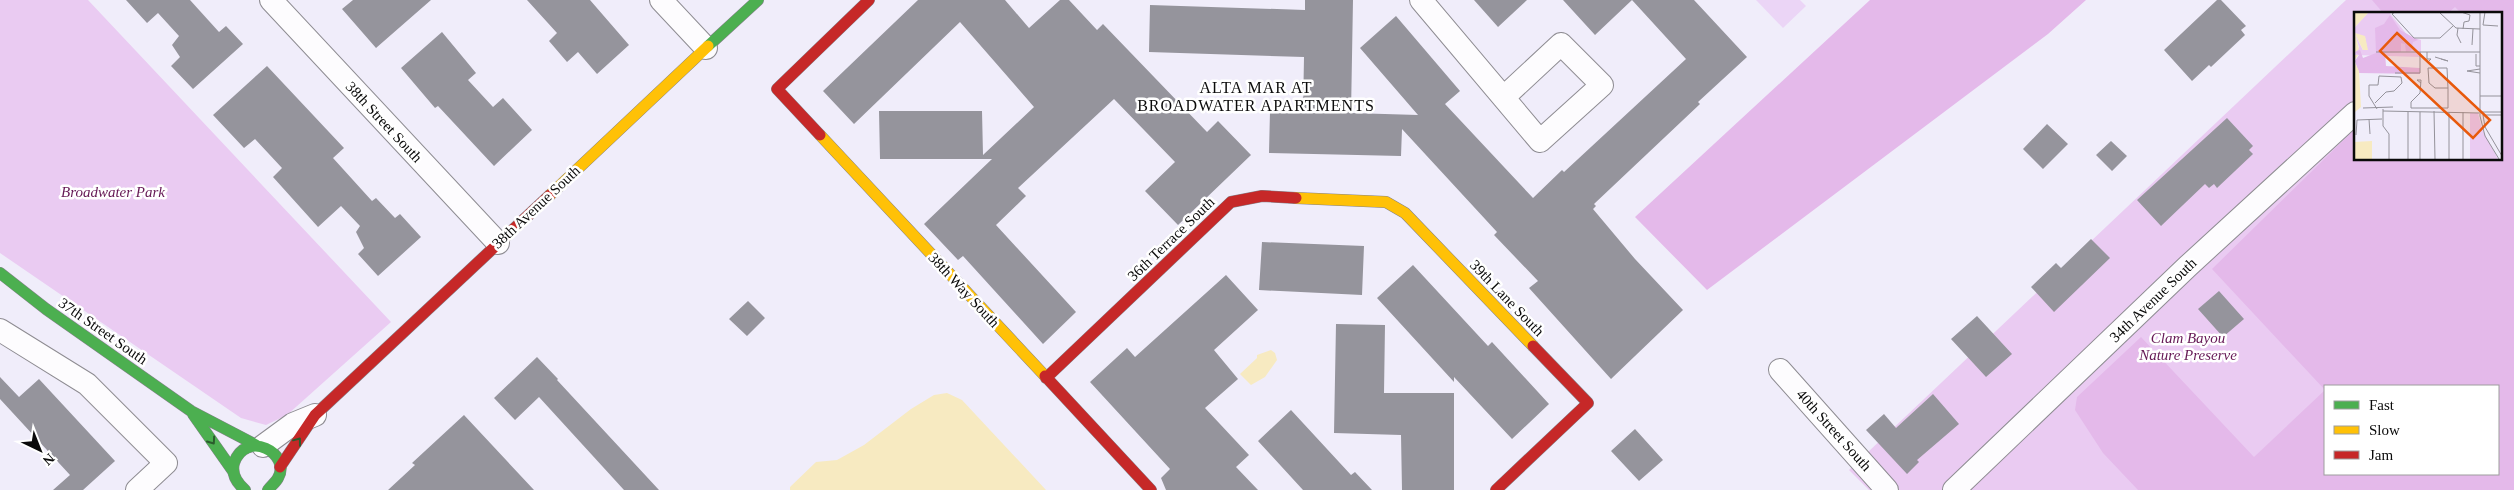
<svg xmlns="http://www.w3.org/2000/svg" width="2514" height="490" font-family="'Times New Roman',serif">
	<rect width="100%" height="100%" fill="#f0edfa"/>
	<!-- green -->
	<path fill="#eacbf2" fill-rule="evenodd" d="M0 0H88L391 322 287 415 266 425 241 418 0 253Z
		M2346 0H2514V490H1869L1849 470ZM2355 14H2500V159H2355ZM2325 386H2498V474H2325Z"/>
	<!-- forest -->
	<path fill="#e4b9ea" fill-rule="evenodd" d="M1870 0H2086L2048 34 1707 290 1635 217Z
		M2372 0H2514V490H2138L2103 453 2075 410 2077 397 2141 337 2254 457 2325 390 2212 269 2355 129V159H2500V14H2462L2455 7 2447 14H2384ZM2325 386H2498V474H2325Z"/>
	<!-- pitch -->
	<path fill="#ebd5f6" d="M1756 0H1800L1806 6 1783 28Z"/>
	<!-- water -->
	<path fill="#f7eac1" d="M1271 350 1275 353 1277 360 1265 377 1251 385 1240 374 1257 358V355Z
		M947 393 962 400 1046 490H790V487L816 462 837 460 864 445 911 409 934 395Z"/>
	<!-- building -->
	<path fill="#95949c" d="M126 0H190L219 32 226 26 243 44 193 89 171 66 180 57 172 45 179 36 158 13 147 23Z
		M353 0H431L376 48 342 9Z
		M527 0H590L629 45 597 74 578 52 567 62 549 41 557 33Z
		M918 0H1005L1029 28 1060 0H1069L1097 30 1103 24 1207 132 1218 121 1251 155 1178 225 1145 191 1175 162 1114 99 1018 188 1026 196 996 225 1076 312 1043 344 963 256 958 260 924 224 992 159H880L879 111H982L983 155 1034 107 960 22 854 124 823 91Z
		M1305 0H1353L1351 113 1418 115 1360 48 1396 16 1460 91 1445 104 1533 198 1562 170 1564 172 1686 59 1632 0 1595 35 1563 0H1694L1747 57 1698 102 1700 104 1594 204 1596 206 1593 209 1635 259 1683 310 1611 379 1529 288 1538 281 1494 235 1497 232 1402 129 1401 156 1269 153 1270 111 1303 112 1304 57 1149 52 1150 5 1305 10Z
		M1474 0H1527L1498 27Z
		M2217 0H2221L2246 26 2241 30 2245 35 2211 67 2209 65 2192 81 2164 50Z
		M442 32 476 73 468 80 493 107 503 98 532 130 494 166 438 106 435 108 401 68Z
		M267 66 344 148 333 158 372 201 376 198 395 218 400 214 421 237 378 276 358 254 364 248 356 232 360 226 341 206 318 227 273 177 282 168 255 139 244 148 213 115Z
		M2227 118 2253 146 2249 150 2253 154 2217 188 2214 184 2209 188 2205 184 2161 226 2137 200Z
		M2047 124 2068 144 2043 169 2023 149Z
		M2111 141 2127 156 2112 171 2096 155Z
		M2091 239 2110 258 2054 312 2031 287 2056 263 2061 268Z
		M1262 242 1364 246 1362 295 1259 290Z
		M1413 265 1488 346 1492 342 1549 404 1512 439 1454 377V382L1377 298Z
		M1226 275 1258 310 1214 350 1238 379 1205 408 1249 455 1236 467 1258 490H1166L1161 478 1170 469 1090 382 1127 348 1135 357Z
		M2219 291 2244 319 2223 337 2198 309Z
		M748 301 765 318 747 336 729 319Z
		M1977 316 2012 354 1986 377 1951 339Z
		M1336 324 1385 325 1384 393H1454V490H1402L1401 435 1334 433Z
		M537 357 558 379 557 380 659 490H624L539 397 515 420 494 398Z
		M0 377 19 397 39 379 115 461 83 490H53L70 475 0 399Z
		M1933 394 1959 424 1917 460 1919 462 1907 474 1866 430 1884 414 1896 428Z
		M1291 410 1351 475 1355 472 1372 490H1303L1258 441Z
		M464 415 534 490H388L415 465 412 463Z
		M1635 429 1663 460 1639 481 1611 451Z"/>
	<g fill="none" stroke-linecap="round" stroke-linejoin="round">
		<!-- street casing -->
		<g stroke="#8e8c92" stroke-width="24">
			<path id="street" d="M271 0 498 243
				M661 0 706 48
				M1421 0 1540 141 1602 85 1561 44 1504 97
				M0 330 87 384 166 463 137 490
				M1780 370 1887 490
				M263 446 293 424 315 415
				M1954 490 2188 266 2355 113"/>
		</g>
		<!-- fast casing -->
		<g stroke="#848389" stroke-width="12">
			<path id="fast" d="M708 46 758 0
				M0 273 46 309 191 411 256 445
				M193 414 233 471
				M245 490C237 483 231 474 234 463 246 429 292 453 278 478 276 482 271 486 268 490"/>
		</g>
		<!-- slow casing -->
		<g stroke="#848389" stroke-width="12">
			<path id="slow" d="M820 135 1045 376
				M550 195 708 46
				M1296 198 1386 202 1405 213 1533 346"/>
		</g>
		<!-- jam casing -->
		<g stroke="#848389" stroke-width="12">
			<path id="jam" d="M820 135 777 89 869 0
				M1045 376 1151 490
				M1046 378 1231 202 1262 196 1296 198
				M280 467 315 415 550 195
				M1496 490 1588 403 1533 346"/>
		</g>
		<!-- street -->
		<use href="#street" stroke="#fdfcfe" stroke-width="22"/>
		<!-- fast -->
		<use href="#fast" stroke="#4caf50" stroke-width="11"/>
		<!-- slow -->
		<use href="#slow" stroke="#ffc107" stroke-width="11"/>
		<!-- jam -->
		<use href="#jam" stroke="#c62828" stroke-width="11"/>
	</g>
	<!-- one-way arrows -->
	<defs><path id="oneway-chevron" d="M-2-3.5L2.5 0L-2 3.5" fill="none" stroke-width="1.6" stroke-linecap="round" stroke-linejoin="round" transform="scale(1.25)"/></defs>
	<g stroke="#2b5c2d">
		<use href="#oneway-chevron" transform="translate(212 441) rotate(55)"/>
		<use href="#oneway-chevron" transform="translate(298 441) rotate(-53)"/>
	</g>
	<g text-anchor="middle" stroke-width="5" stroke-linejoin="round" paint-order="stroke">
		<!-- street labels -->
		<g font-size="15" fill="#0a0a0a" stroke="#fff">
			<text transform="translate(384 122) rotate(47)" y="5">38th Street South</text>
			<text transform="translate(536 207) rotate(-43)" y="5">38th Avenue South</text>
			<text transform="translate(1171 239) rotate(-44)" y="5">36th Terrace South</text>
			<text transform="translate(964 290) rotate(47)" y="5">38th Way South</text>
			<text transform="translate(1507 298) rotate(46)" y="5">39th Lane South</text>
			<text transform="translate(2153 300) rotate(-44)" y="5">34th Avenue South</text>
			<text transform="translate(103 331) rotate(35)" y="5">37th Street South</text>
			<text transform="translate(1834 430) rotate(48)" y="5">40th Street South</text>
		</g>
		<!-- park labels -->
		<g font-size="15" font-style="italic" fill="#651855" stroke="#fff">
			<text x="113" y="197">Broadwater Park</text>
			<text x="2188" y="343">Clam Bayou<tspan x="2188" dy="17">Nature Preserve</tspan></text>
		</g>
		<!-- neighbourhood labels -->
		<g font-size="16" letter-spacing="1" fill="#0a0a0a" stroke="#fff">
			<text x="1256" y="93">ALTA MAR AT<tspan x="1256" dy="18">BROADWATER APARTMENTS</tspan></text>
		</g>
	</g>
	<!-- overview -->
	<g transform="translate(2354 12)">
		<rect width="148" height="148" fill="#f0edfa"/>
		<path d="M15 0H35L54 24 67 28V45L0 43 5 35 1 22 9 38 13 36 11 25 1 21 0 16ZM116 101H124L128 117 144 147H116Z" fill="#eacbf2"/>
		<path d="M36 3 46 18 64 28 59 30 57 39 52 40 51 32 47 31V40L31 41 32 54 66 56V62L5 61 1 49 5 43 1 40 6 38 9 46 22 41 21 16 30 12Z" fill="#e4b9ea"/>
		<path d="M0 0H15L0 16 1 21 11 24 14 38H9L1 22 5 37 0 41ZM0 43H4L0 49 5 59 7 95 1 100ZM18 129V147H0V130Z" fill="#f7eac1"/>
		<path fill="none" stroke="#94929a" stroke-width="1" d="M41 0 38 2 60 26H86L99 14M85 0 102 16 126 17M107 0 116 3 115 9 110 10 109 17M126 0V104M131 0 129 13 144 14M104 16 103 23 107 31M118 33 119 17M22 40H126M73 40V47H77L74 50M122 42V54H126M81 45 94 49 87 47M126 57 113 59 126 61M41 61H66V40M66 81 57 90V96H94V76L93 56H74L75 71 81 76H94M66 81 67 68H63L67 71M126 84H148M21 91 32 80 40 79 48 71 47 65 25 64 24 73H15V84L23 97M9 96 39 95M29 97V114L35 122V147M29 99 125 101M80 99 81 147M66 100V147M127 100H148M148 103H129L131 115 148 144M126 104 131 124 145 147M15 107 16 122M2 123 3 108 28 107M54 147V100M95 147V100M109 147V100"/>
		<path fill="#e8590c" fill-opacity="0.15" stroke="#e8590c" stroke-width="2.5" d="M43 21 136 108 119 126 26 39Z"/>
		<rect width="148" height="148" fill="none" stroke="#0a0a0a" stroke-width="2.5"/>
	</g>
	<!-- legend -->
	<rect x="2324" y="385" width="175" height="90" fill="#ffffff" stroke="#9d9d9d"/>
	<rect x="2334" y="401" width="25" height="8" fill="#4caf50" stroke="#9d9d9d"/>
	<text x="2369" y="410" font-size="15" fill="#0a0a0a">Fast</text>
	<rect x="2334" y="426" width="25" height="8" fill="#ffc107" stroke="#9d9d9d"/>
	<text x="2369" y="435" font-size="15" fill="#0a0a0a">Slow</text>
	<rect x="2334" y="451" width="25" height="8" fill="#c62828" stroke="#9d9d9d"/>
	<text x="2369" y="460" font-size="15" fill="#0a0a0a">Jam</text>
	<!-- north arrow -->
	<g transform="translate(40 450) rotate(137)" stroke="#ffffff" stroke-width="4" paint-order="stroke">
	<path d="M0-4L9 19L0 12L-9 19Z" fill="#0a0a0a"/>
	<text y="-8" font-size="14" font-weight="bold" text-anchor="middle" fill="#0a0a0a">N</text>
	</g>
</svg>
